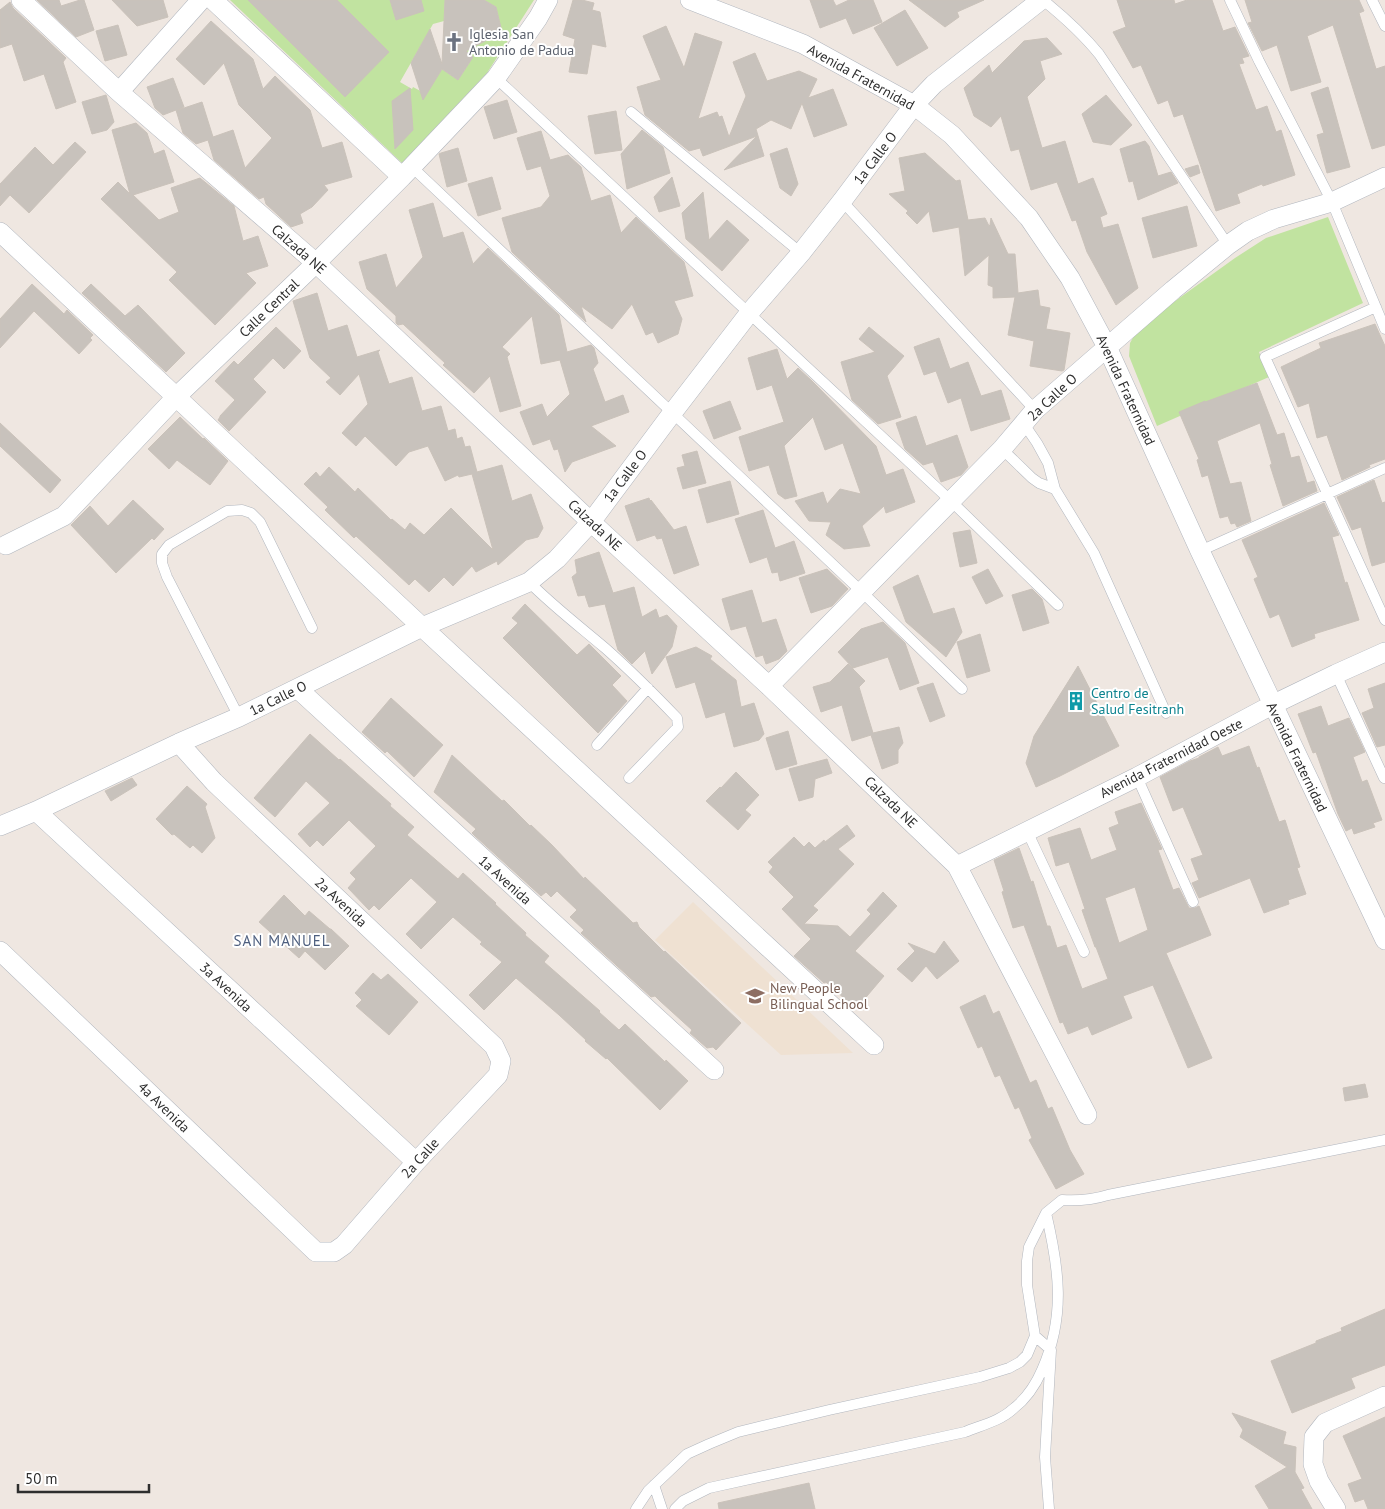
<svg xmlns="http://www.w3.org/2000/svg" width="1385" height="1509" font-family="'PT Sans',sans-serif">
	<rect width="100%" height="100%" fill="#efe7e1"/>
	<!-- education -->
	<path fill="#efe1d2" d="M693 902 853 1053 781 1055 655 940Z"/>
	<!-- green -->
	<path fill="#c1e3a0" d="M230 0H445L444 21 433 24 400 82 412 89 413 87 426 94 442 69 458 80 473 57 466 51 502 32 496 7 484 0H534L487 73 402 163Z
		M1328 217 1363 303 1259 352 1269 377 1157 426 1129 356 1130 343 1139 327 1235 258 1266 238Z"/>
	<!-- building -->
	<path fill="#c8c2bc" stroke="#cac2ba" fill-rule="evenodd" d="M37 0H59L61 6 80 0H84L94 30 76 37Z
		M112 0H163L168 17 137 26Z
		M248 0H337L389 52 345 97Z
		M390 0H421L424 11 396 20Z
		M445 0H484L496 7 502 32 466 51 473 57 458 80 442 69 423 100 411 63 430 29 442 64Z
		M573 0H582L594 3 592 10 600 12 606 47 592 44 587 74 569 72 575 39 563 35Z
		M810 0H833L836 6 849 0H873L882 22 853 34 846 18 820 28Z
		M909 0H984L957 12 959 17 945 27Z
		M1117 0H1174L1175 4 1187 0H1212L1223 31 1235 27 1249 56 1242 58 1244 63 1239 64 1256 110 1267 106 1276 132 1281 130 1295 175 1263 186 1262 184 1237 194 1240 203 1216 211 1183 114 1174 117 1168 100 1158 104 1141 65 1133 68 1113 32 1126 27Z
		M1245 0H1359L1364 11 1359 13 1376 69 1385 66V145L1372 149 1333 25 1307 36 1321 82 1291 91 1277 45 1262 51 1248 23 1252 22Z
		M10 2 13 8 66 58 63 62 76 102 56 109 44 74 24 81 12 44 0 48V10Z
		M905 10 928 48 897 66 874 28Z
		M211 21 253 59 263 89 275 76 310 110 322 148 342 142 352 177 324 185 328 190 312 207 300 214 303 223 291 227 266 204 264 197 259 199 214 160 208 140 196 144 183 133 176 110 163 115 155 108 147 87 173 78 184 107 178 110 202 102 213 137 233 130 245 168 272 138 239 105 224 63 204 85 176 59Z
		M118 25 127 55 105 61 96 31Z
		M666 26 684 68 695 33 722 42 698 119 717 112 719 117 722 116 729 137 746 96 733 62 755 53 767 81 799 71 817 79 808 98 833 89 847 125 814 137 802 103 791 129 771 120 756 129 764 156 724 170 757 136 703 156 700 148 689 151 645 115 637 87 661 80 643 36Z
		M1047 38 1062 54 1040 61 1045 79 1027 97 1042 148 1065 141 1078 184 1093 178 1107 214 1100 217 1103 228 1118 224 1138 288 1116 305 1087 252 1076 220 1072 221 1057 182 1031 190 1019 149 1011 151 1001 116 991 127 974 116 964 88 989 65 992 73 1024 41Z
		M1328 87 1350 167 1327 173 1317 135 1324 133 1311 93Z
		M410 88 413 130 395 149 392 101Z
		M106 95 114 122 107 130 92 134 82 102Z
		M1106 95 1132 125 1111 145 1093 142 1082 114Z
		M507 100 517 132 494 139 484 107Z
		M616 111 622 150 595 154 588 116Z
		M136 123 147 133 154 154 164 150 174 182 133 195 159 220 179 212 171 188 200 178 234 206 243 241 258 236 268 266 246 273 256 283 215 325 169 280 177 272 101 199 118 182 130 194 112 130Z
		M642 130 663 147 670 173 627 189 621 154Z
		M541 131 550 160 568 155 581 167 591 201 610 195 621 233 636 217 684 262 693 296 674 301 682 319 678 334 658 343 653 332 646 335 632 304 612 329 581 306 586 322 512 252 502 218 541 207 550 196 541 166 527 170 517 138Z
		M1145 141 1149 146 1158 176 1171 172 1178 183 1138 200 1133 181 1129 182 1120 149Z
		M75 142 86 152 29 213 10 195 0 206V184L35 147 53 165Z
		M458 148 467 181 447 187 439 154 441 153Z
		M787 148 798 184 791 196 780 188 770 154Z
		M925 153 956 181 960 180 968 220 985 218 989 226 990 225 991 218 1008 254H1015L1018 293 1038 290 1040 306 1050 308 1046 329 1070 333 1064 370 1062 371 1030 366 1034 341 1008 335 1015 297 993 298V287L988 285 989 255 965 276 959 227 933 232 929 211 917 224 906 213 908 211 889 194 905 191 899 158Z
		M1198 165 1200 173 1190 177 1185 169Z
		M492 177 501 209 478 216 468 184Z
		M672 177 680 206 659 212 654 197Z
		M703 192 709 240 727 220 749 240 722 271 686 239 682 213Z
		M433 203 443 238 463 232 473 264 488 248 559 315 567 352 591 345 594 348 598 363 593 369 605 402 623 395 629 412 591 426 616 446 572 462 565 472 558 449 554 450 550 439 533 445 520 412 542 404 547 417 570 394 560 360 541 364 532 316 502 347 510 354 507 357 521 406 500 412 490 376 474 393 443 365 445 363 403 324 398 325 396 323V316L367 289 359 262 386 254 396 288 423 257 409 210Z
		M1187 206 1197 246 1153 258 1142 218Z
		M32 284 64 314 67 310 93 335 90 338 92 340 79 354 34 311 0 348V319Z
		M91 284 125 316 138 305 185 353 166 372 82 293Z
		M317 293 328 331 347 325 357 357 380 350 378 352 389 384 412 377 422 411 441 406 448 431 455 429 457 439 462 437 465 447 470 446 477 472 502 465 512 501 531 494 543 528 538 537 526 540 498 565 497 561 476 572 472 566 453 586 444 577 429 592 415 579 409 585 356 536 354 538 325 510 328 507 304 484 316 472 320 477 329 467 355 492 358 488 391 520 392 519 405 530 410 523 424 535 451 508 493 550 472 474 459 477 458 475 445 481 428 446 409 452 396 466 365 436 356 446 342 433 368 404 359 374 340 395 326 382 331 378 310 358 293 301Z
		M1375 324 1385 346V459L1369 465 1370 467 1342 480 1327 435 1317 438 1309 403 1298 407 1281 367 1321 348 1319 343Z
		M276 327 301 351 284 369 273 358 253 379 266 392 229 431 218 420 220 417V416L235 400 215 381 234 361 238 365Z
		M869 327 904 356 887 376 901 417 878 424 852 400 841 362 875 352 859 339Z
		M939 338 950 369 968 362 981 396 1001 390 1010 419 971 431 961 398 948 403 936 371 924 375 914 347Z
		M777 349 787 379 798 368 812 381 876 446 886 475 903 469 915 502 886 513 884 506 862 526 870 546 844 549 826 535 831 522 809 521 795 501 823 492 827 504 840 489 861 494 843 443 825 450 813 417 784 446 797 496 785 499 778 494 769 465 749 471 739 437 784 422 772 385 757 390 748 358Z
		M1257 383 1277 435 1284 433 1291 458 1299 456 1307 483 1314 481 1317 491 1283 506 1270 465 1272 464 1260 423 1221 439 1217 441 1230 484 1241 482 1251 521 1237 527 1235 523 1231 524 1228 516 1220 518 1208 475 1202 477 1197 460 1199 459 1179 412 1205 401V402Z
		M730 401 741 429 714 439 703 411Z
		M916 416 926 446 957 435 968 467 961 475 941 482 933 462 923 465 905 449 896 423Z
		M180 417 203 439 204 438 228 461 210 485 177 460 169 469 148 449Z
		M0 423 61 480 50 493 0 446Z
		M697 451 706 483 683 489 677 468 685 466 682 455Z
		M1374 480 1382 503 1385 502V562L1372 566 1361 527 1352 530 1337 497Z
		M730 481 739 514 707 523 698 490Z
		M649 498 650 501 651 500 674 530 686 526 699 565 674 574 662 538 657 539 655 535 637 541 625 506Z
		M133 500 164 529 154 540 152 538 116 573 71 525 90 506 108 526Z
		M1324 503 1339 535 1332 537 1345 583 1347 582 1359 620 1314 634 1315 638 1292 647 1279 614 1270 618 1254 579 1258 577 1242 540Z
		M763 510 775 548 794 541 805 573 780 581 778 572 772 573 767 557 750 563 735 519Z
		M970 530 977 563 960 567 953 533Z
		M599 552 613 593 634 587 642 617 656 609 659 618 667 615 677 626 672 647 652 674 645 651 632 664 618 650 605 604 589 607 585 595 578 596 572 577 577 573 575 560Z
		M827 569 848 589 832 606 811 613 799 578Z
		M988 569 1003 596 986 604 972 577Z
		M918 575 933 614 954 608 962 632 946 657 906 622 893 587Z
		M1032 589 1042 599 1049 623 1023 631 1012 595Z
		M752 590 762 623 776 619 787 651 779 659 766 664 763 655 756 657 746 626 731 630 722 599Z
		M525 604 577 655 589 644 621 676 612 685 627 701 598 733 503 638 518 623 512 618Z
		M883 622 905 643 919 683 900 690 888 657 853 668 838 652 861 629Z
		M980 634 990 671 967 678 957 642Z
		M696 647 712 656 710 659 736 680 741 707 754 703 764 734 759 740 734 747 725 712 706 718 695 682 676 688 666 657Z
		M848 664 865 681 859 687 873 733 899 727 903 743 898 750V763L882 769 871 735 852 741 842 705 821 712 813 687 830 682Z
		M1078 666 1119 746 1060 776 1036 787 1026 763 1034 736Z
		M933 683 945 716 930 722 917 688Z
		M1385 683V745L1377 747 1362 713 1374 708 1368 689Z
		M391 698 443 745 414 777 387 751 385 753 362 732Z
		M1321 706 1328 726 1349 718 1365 752 1353 757 1362 782 1367 780 1382 820 1373 823 1375 827 1354 834 1352 828 1346 831 1338 814 1316 752 1313 753 1298 714Z
		M788 731 797 764 776 770 766 738Z
		M310 734 339 760 340 759 391 804 390 806 414 827 407 835 458 879 463 873 496 903 495 904 526 933 525 935 549 956 544 962 600 1011 599 1012 619 1030 625 1024 665 1062 666 1060 688 1081 660 1110 607 1058 606 1059 585 1041 586 1040 559 1015 516 978 484 1010 469 995 502 962 480 944 482 942 453 917 421 949 406 934 437 902 411 878 379 910 374 905 369 910 348 888 356 879 350 873 376 846 349 820 323 846 317 840 310 847 298 834 330 803 306 781 275 817 254 798Z
		M1249 746 1257 768 1259 767 1279 822 1285 820 1300 867 1297 868 1306 894 1288 900 1289 904 1264 913 1250 878 1199 898 1192 883 1199 880 1191 859 1203 855 1183 807 1173 811 1160 777 1190 761 1199 758V757L1218 747 1222 756Z
		M452 755 502 801 504 800 530 826 531 825 552 845 584 879 585 877 633 923 637 922 639 927 664 952 665 951 741 1023 716 1050 713 1047 707 1048 690 1033 692 1030 660 1001 655 996 651 997 581 933 584 930 570 917 577 910 557 891 551 897 546 892 541 896 475 836 472 833 476 829 434 792Z
		M827 759 832 773 815 779 813 797 799 801 789 769Z
		M736 772 759 795 745 810 751 815 738 830 706 801 720 787 721 788Z
		M132 778 137 785 111 801 105 791Z
		M187 786 207 804 205 807 215 838 202 853 193 845 190 848 174 834 172 835 156 819Z
		M1141 803 1162 849 1158 850 1173 890 1179 888 1189 908H1195L1199 906 1211 935 1166 953 1212 1058 1188 1068 1153 985 1123 996 1132 1018 1092 1035 1088 1026 1068 1034 1063 1022 1060 1023 1024 925 1013 928 1002 892 1004 891 994 860 1019 848 1031 882 1033 881 1047 926H1050L1057 948 1066 945 1082 989 1108 979 1096 947H1095L1082 910 1085 909 1069 862 1056 866 1048 838 1080 828 1091 860 1117 850 1109 828 1119 824 1115 812ZM1135 887 1148 930 1119 943 1105 898Z
		M847 825 855 836 838 849 854 864 813 906 818 910 804 924 838 926 850 937 871 914 867 910 883 892 897 906 855 951 884 976 856 1009 826 982 824 983 794 956 811 939 782 909 794 897 769 872 773 867 768 862 794 837 804 847 809 842 815 848 824 840 825 842Z
		M284 895 305 916 309 911 330 929H331L349 946 325 970 305 951 299 958 259 922Z
		M944 941 959 961 937 979 926 966 912 982 897 969 915 951 908 943 935 954Z
		M373 973 381 980 388 974 418 1002 389 1035 356 1006 362 1000 355 993Z
		M985 995 993 1014 999 1011 1030 1083 1036 1080 1048 1109 1052 1107 1070 1150 1084 1174 1056 1189 1029 1140 1032 1138 1019 1107 1015 1109 1000 1075 995 1077 982 1046 978 1048 960 1007Z
		M1365 1084 1368 1097 1345 1101 1343 1088Z
		M1385 1309V1365L1351 1378 1355 1388 1292 1413 1271 1361 1316 1343V1341L1342 1331 1341 1328Z
		M1232 1413 1286 1432 1283 1444 1296 1447 1295 1472 1304 1488 1301 1489 1312 1509H1269L1255 1486 1287 1467 1240 1437 1243 1430Z
		M1385 1417V1509H1368L1364 1499 1355 1502 1348 1484 1362 1479 1343 1436Z
		M809 1483 815 1509H719L718 1503Z"/>
	<g fill="none" stroke-linecap="round" stroke-linejoin="round">
		<!-- lane casing -->
		<g stroke="#b1b6be" stroke-width="11">
			<path id="lane" d="M1043 0C1064 17 1082 33 1099 54L1228 245
				M1230 0 1259 61 1332 202 1385 329
				M1372 0 1385 26
				M496 78 951 501 1058 605
				M631 112 801 253
				M412 167 862 592 962 689
				M842 201 1035 410
				M1376 307 1265 357 1385 620
				M1024 424 1037 443 1048 463 1055 489 1094 553 1166 713
				M1002 449 1032 478 1039 483 1055 489
				M1200 551 1385 468
				M529 582C553 606 579 626 605 648 630 670 654 694 677 718L678 727 629 778
				M1336 674 1384 778
				M239 717 167 577 162 563V554L169 545 227 511 242 510 251 513 260 522 312 628
				M597 745 648 688
				M1137 777 1193 902
				M1027 831 1084 952
				M654 1485 662 1509
				M636 1509 648 1491 687 1454 709 1444 738 1432 829 1410 980 1377 1009 1368 1020 1362 1027 1355 1035 1336
				M675 1509 683 1501 709 1488 965 1432C982 1425 1000 1421 1013 1409 1026 1399 1036 1384 1042 1370 1066 1316 1059 1268 1046 1213
				M1049 1509 1045 1457 1051 1350 1035 1336 1027 1285V1261L1029 1247 1046 1213 1062 1200C1079 1201 1092 1200 1108 1195L1385 1140"/>
		</g>
		<!-- street casing -->
		<g stroke="#b1b6be" stroke-width="20">
			<path id="street" d="M21 0 119 92 316 263 591 522 769 686 957 866 1087 1115
				M213 0 402 177
				M690 0 803 44 914 105 952 135 1029 218 1070 278 1107 347 1200 551 1385 940
				M119 92 201 0
				M0 232 422 627 874 1045
				M6 545 64 516 177 396 316 263 402 177 496 78 538 18 548 0
				M769 686 1002 449 1035 410 1173 290 1228 245 1248 231 1274 219 1332 202 1385 177
				M298 689 714 1070
				M36 811 416 1162
				M0 826 36 811 179 743 239 717 422 627 529 582 557 559 591 522 673 412 750 312 801 253 842 201 914 105 934 84 1041 0
				M957 866 1137 777 1272 705 1336 674 1385 652
				M0 951 316 1252H334L344 1245 416 1162 498 1075 501 1061 494 1046 214 782 179 743
				M1336 1509 1319 1481 1313 1464 1314 1437 1325 1423 1385 1396"/>
		</g>
		<!-- lane -->
		<use href="#lane" stroke="#fff" stroke-width="10"/>
		<!-- street -->
		<use href="#street" stroke="#fff" stroke-width="19"/>
	</g>
	<!-- icons -->
	<defs>
		<g id="church-bare" transform="scale(1.5)"><path d="M-1.2-6h2.4v3.5h3.3v2.4h-3.3V6h-2.4V-.1h-3.3v-2.4h3.3Z" fill="#6b7280" stroke="#fff" stroke-width="2.5" paint-order="stroke"/></g>
		<g id="building-bare" transform="scale(1.5)"><path d="M-4-6H4V6H1V3H-1V6H-4ZM-2.5-4.3h1.7v1.8h-1.7ZM.8-4.3h1.7v1.8H.8ZM-2.5-1h1.7V.8h-1.7ZM.8-1h1.7V.8H.8Z" fill="#0f9aa8" stroke="#fff" stroke-width="2.5" paint-order="stroke"/></g>
		<g id="school-bare" transform="scale(1.5)"><path d="M0-5L7-2L0 1L-7-2ZM-4 1L0 2.5L4 1V4Q0 6-4 4Z" fill="#8d6e63" stroke="#fff" stroke-width="2.5" paint-order="stroke"/></g>
	</defs>
	<g fill-rule="evenodd">
		<use href="#church-bare" x="454" y="42"/>
		<use href="#building-bare" x="1076" y="701"/>
		<use href="#school-bare" x="755" y="996"/>
	</g>
	<g text-anchor="middle" stroke-width="4" stroke-linejoin="round" paint-order="stroke">
		<!-- worship labels -->
		<g font-size="14" fill="#5b616d" stroke="#fff" text-anchor="start">
			<text x="469" y="39">Iglesia San<tspan x="469" dy="16">Antonio de Padua</tspan></text>
		</g>
		<!-- street labels -->
		<g font-size="14" fill="#2e2e2e" stroke="#fff">
			<text transform="translate(861 77) rotate(29)" y="5">Avenida Fraternidad</text>
			<text transform="translate(875 158) rotate(-53)" y="5">1a Calle O</text>
			<text transform="translate(299 249) rotate(41)" y="5">Calzada NE</text>
			<text transform="translate(269 308) rotate(-44)" y="5">Calle Central</text>
			<text transform="translate(1126 390) rotate(65)" y="5">Avenida Fraternidad</text>
			<text transform="translate(1052 397) rotate(-43)" y="5">2a Calle O</text>
			<text transform="translate(625 476) rotate(-53)" y="5">1a Calle O</text>
			<text transform="translate(595 525) rotate(43)" y="5">Calzada NE</text>
			<text transform="translate(278 698) rotate(-26)" y="5">1a Calle O</text>
			<text transform="translate(1297 757) rotate(64)" y="5">Avenida Fraternidad</text>
			<text transform="translate(1171 758) rotate(-27)" y="5">Avenida Fraternidad Oeste</text>
			<text transform="translate(891 802) rotate(44)" y="5">Calzada NE</text>
			<text transform="translate(505 880) rotate(42)" y="5">1a Avenida</text>
			<text transform="translate(341 902) rotate(43)" y="5">2a Avenida</text>
			<text transform="translate(226 987) rotate(43)" y="5">3a Avenida</text>
			<text transform="translate(164 1107) rotate(44)" y="5">4a Avenida</text>
			<text transform="translate(420 1158) rotate(-48)" y="5">2a Calle</text>
		</g>
		<!-- culture labels -->
		<g font-size="14" fill="#0d838f" stroke="#fff" text-anchor="start">
			<text x="1091" y="698">Centro de<tspan x="1091" dy="16">Salud Fesitranh</tspan></text>
		</g>
		<!-- education labels -->
		<g font-size="14" fill="#785e54" stroke="#fff" text-anchor="start">
			<text x="770" y="993">New People<tspan x="770" dy="16">Bilingual School</tspan></text>
		</g>
		<!-- neighbourhood labels -->
		<g font-size="15" letter-spacing="1" fill="#4e5f7f" stroke="#fff">
			<text x="282" y="946">SAN MANUEL</text>
		</g>
	</g>
	<!-- scale -->
	<path d="M18 1484v8h131v-8" fill="none" stroke="#2e2e2e" stroke-width="2.5"/>
	<text x="25" y="1484" font-size="15" fill="#2e2e2e" stroke="#ffffff" stroke-width="4" paint-order="stroke">50 m</text>
</svg>
